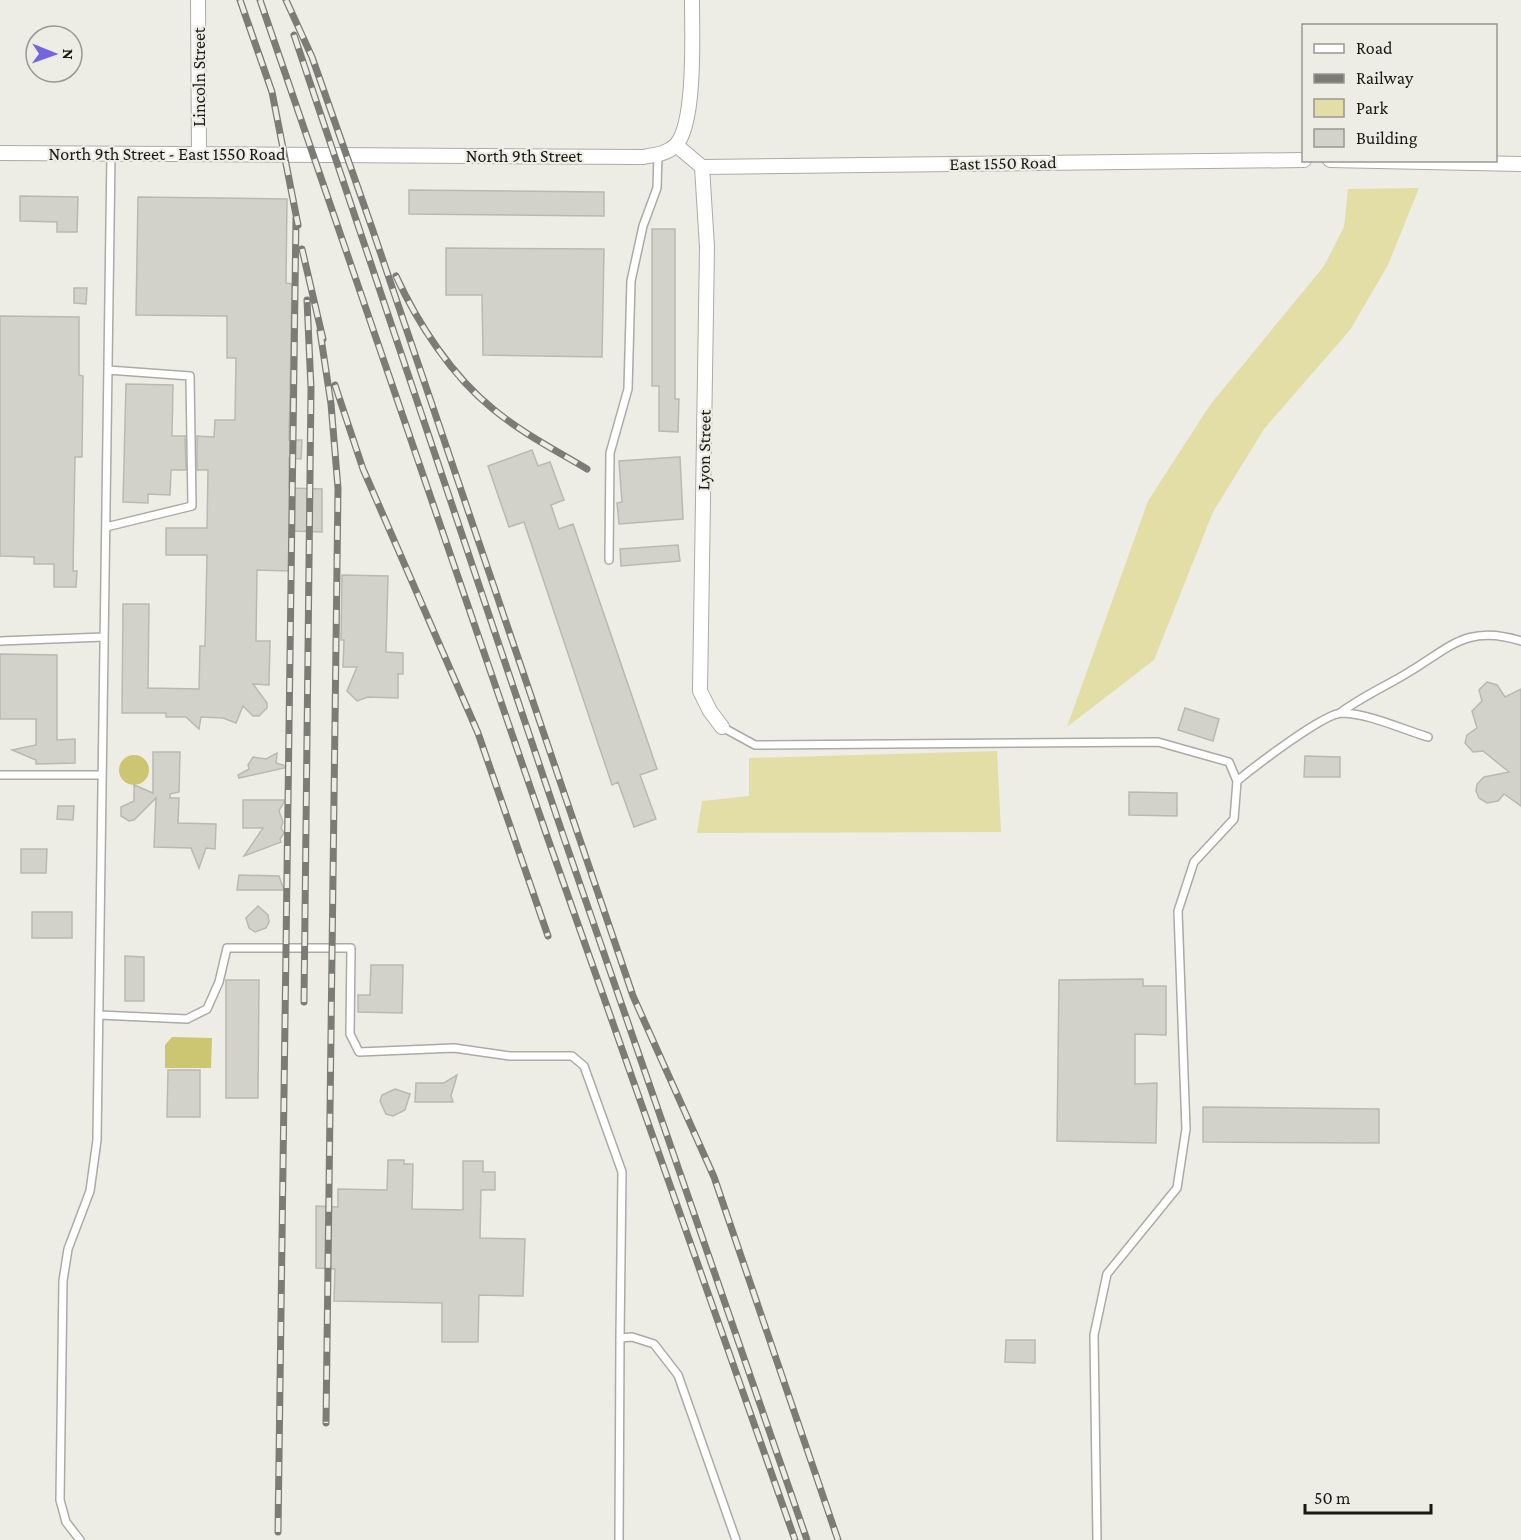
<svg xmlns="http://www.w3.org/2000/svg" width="1521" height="1540" font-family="'Crimson Pro',serif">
	<rect width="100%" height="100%" fill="#edede6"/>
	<!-- green -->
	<path fill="#e2dea6" d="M1419 188 1388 265 1350 330 1264 429 1213 512 1154 660 1067 727 1148 501 1210 405 1324 266 1344 227 1348 189Z
		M997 751 1001 832 697 833 702 801 749 796V758Z"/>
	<!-- water -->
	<path fill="#ccc571" d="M119 770a15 15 0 1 1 30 0a15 15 0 1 1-30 0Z
		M172 1037 212 1038 211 1068H165V1045Z"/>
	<!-- building -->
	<path fill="#d2d2cb" stroke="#b9b9b2" stroke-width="1.5" d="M409 190 604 192V216L409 214Z
		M20 196 78 197 77 232H57V222L20 221Z
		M138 197 287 199 286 283 292 284 289 440H302L301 459 289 458V488L322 489V532L290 531 289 571 257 570 256 641H270L269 685 253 684 267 703V708L259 716H253L243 706 236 723 223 718 201 717 199 729 186 717H166V713H122L123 604H149L148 688 199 689 200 646H205L207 555H166V528H207L208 470H197V436L214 437 215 420H235L236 358H227V316L136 315Z
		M652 229H675V399H679L678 432 659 431V386H652Z
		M446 248 604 249 602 357 483 355 482 295H446Z
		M74 288H87L86 304 74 303Z
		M0 316 79 317V375L83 376 82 457H75L73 571H77L76 587H54V564H34V557L0 556Z
		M126 384 173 385 172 436H185L186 470H171L170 495 148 494V503L123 502Z
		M532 450 538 466 550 462 564 500 551 505 559 529 573 524 657 769 640 775 656 819 634 827 618 782 612 785 524 522 509 527 488 466Z
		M678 457H680L683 519 619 524 617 503 622 502 619 461Z
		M678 545 680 561 621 566 620 549Z
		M342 575 388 576 386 652 403 653V674H398V698L368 697 357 701 347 691 357 667H343L344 640H341Z
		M0 654 57 655V740L75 739V763L36 764V760L12 750 36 745V719H0Z
		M1487 682 1497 685 1505 697 1521 689V806L1504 794 1498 801 1487 803 1479 798 1476 791 1477 784 1484 777 1509 772 1483 751 1473 752 1465 743 1467 735 1477 728 1472 711 1482 701 1479 690Z
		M1185 708 1219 719 1213 741 1178 730Z
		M153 752H180L179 792 170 794V798H179L178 823 216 824 215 849 206 848 199 868 191 848 154 847 156 798 134 820 129 821 121 816V807L134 801V785L153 793Z
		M277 753 276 763 289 767 239 778 238 775 249 769 248 765 253 757 266 759Z
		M1305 756 1340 757V777H1304Z
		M1129 792 1177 793V816L1129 815Z
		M243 800H285L279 811 283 822 281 828 284 833 280 839 281 842 244 856 263 828H243Z
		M58 806H74L73 820 57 819Z
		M21 849H47L46 873H21Z
		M239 875 279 876 284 890H237Z
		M258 906 268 915 269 922 266 928 255 932 249 928 246 918Z
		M32 912H72V938H32Z
		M125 956 144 957V1001H125Z
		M371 965H403L402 1013 358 1012V995H370Z
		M1143 979V986H1166V1035L1135 1034V1084L1157 1083 1156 1143 1057 1141 1059 980Z
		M226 980H259L258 1098H226Z
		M168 1070H200V1117H167Z
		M457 1075 451 1096 453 1102H415L416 1083H444Z
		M395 1089 410 1094 405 1110 393 1116 386 1114 380 1101 382 1095Z
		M1203 1107 1379 1109V1143L1203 1142Z
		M388 1160H404V1164H413L412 1209 463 1210V1161H483V1172H495V1190H481L480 1238 525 1239 523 1296 479 1295 478 1342H442V1303L334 1301 335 1269 316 1268V1206L338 1207V1189L387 1190Z
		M1006 1340H1035V1363L1005 1362Z"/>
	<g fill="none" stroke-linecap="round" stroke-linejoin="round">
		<!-- service casing -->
		<g stroke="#ababa5" stroke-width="10">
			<path id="service" d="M106 527 192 506 190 376 108 370
				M609 560 610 453 628 389 631 281 643 226 657 188 658 155
				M0 641 104 637
				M1340 713C1360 698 1382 688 1404 675 1448 650 1465 623 1521 641
				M722 727 755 745 1158 742 1229 762 1237 781 1234 819 1194 862 1178 911 1186 1129 1177 1188 1107 1274 1094 1335 1097 1540
				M0 775H102
				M1237 781C1254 767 1324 713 1342 713 1371 714 1401 729 1428 737
				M99 1015 187 1019 207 1009 219 982 227 948H351L350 1034 359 1052 454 1048 510 1056H572L584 1066 622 1172 620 1338
				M80 1540 66 1522 60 1500 63 1281 68 1249 90 1191 97 1140 111 154
				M619 1540 620 1338 632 1337 654 1344 678 1375 736 1540"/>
		</g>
		<!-- minor casing -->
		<g stroke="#ababa5" stroke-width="16">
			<path id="minor" d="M198 0 199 154
				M676 145 702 167
				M0 153 642 157C654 155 667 154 676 145 696 123 692 32 692 0
				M1330 160 1521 164
				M702 167 1304 160
				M702 167 707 247 700 691 710 711 722 727"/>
		</g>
		<!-- service -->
		<use href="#service" stroke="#fff" stroke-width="7"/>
		<!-- minor -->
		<use href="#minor" stroke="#fff" stroke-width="14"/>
		<!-- rail casing -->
		<g stroke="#7c7c77" stroke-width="7">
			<path id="rail" d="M240 0 272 92 298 225
				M260 0 548 839 795 1540
				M286 0 312 57 372 228 633 996 714 1177 838 1540
				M294 35 564 838 807 1540
				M302 249 323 339
				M396 276C418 324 452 376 493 409 522 433 555 450 587 469
				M320 331 331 404 338 488 326 1423
				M335 385 363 469 478 733 548 936
				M304 1002 311 388 307 300
				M278 1532 296 218"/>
		</g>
		<!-- rail -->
		<use href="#rail" stroke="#edede6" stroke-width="4.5" stroke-dasharray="14" stroke-linecap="butt"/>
	</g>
	<g text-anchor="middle" stroke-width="4.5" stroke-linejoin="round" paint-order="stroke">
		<!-- street labels -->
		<g font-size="18" fill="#181815" stroke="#edede6">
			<text transform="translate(199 77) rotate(-90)" y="6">Lincoln Street</text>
			<text x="167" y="160">North 9th Street - East 1550 Road</text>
			<text x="524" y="162">North 9th Street</text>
			<text transform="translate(1003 163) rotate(-1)" y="6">East 1550 Road</text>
			<text transform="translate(704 450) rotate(-89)" y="6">Lyon Street</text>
		</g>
	</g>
	<!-- legend -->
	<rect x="1302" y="24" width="195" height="138" fill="#edede6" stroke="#989892" stroke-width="1.5"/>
	<rect x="1314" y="44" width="30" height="9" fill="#ffffff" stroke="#989892" stroke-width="1.5"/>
	<text x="1356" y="54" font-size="18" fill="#181815">Road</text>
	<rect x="1314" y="74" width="30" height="9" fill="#7c7c77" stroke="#989892" stroke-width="1.5"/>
	<text x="1356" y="84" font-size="18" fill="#181815">Railway</text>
	<rect x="1314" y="99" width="30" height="18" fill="#e2dea6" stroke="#989892" stroke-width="1.5"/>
	<text x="1356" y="114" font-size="18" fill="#181815">Park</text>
	<rect x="1314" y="129" width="30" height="18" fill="#d2d2cb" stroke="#989892" stroke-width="1.5"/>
	<text x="1356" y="144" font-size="18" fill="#181815">Building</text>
	<!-- north arrow -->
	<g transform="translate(54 54) rotate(91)"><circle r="28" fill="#edede6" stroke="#989892" stroke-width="1.5"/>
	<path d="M0-4.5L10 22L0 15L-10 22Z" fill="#7364df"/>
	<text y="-9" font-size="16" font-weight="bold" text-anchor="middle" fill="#181815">N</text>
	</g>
	<!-- scale -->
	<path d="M1305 1504v9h126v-9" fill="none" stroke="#181815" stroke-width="3"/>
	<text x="1314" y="1504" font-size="18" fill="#181815" stroke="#edede6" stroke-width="4.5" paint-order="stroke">50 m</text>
</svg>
